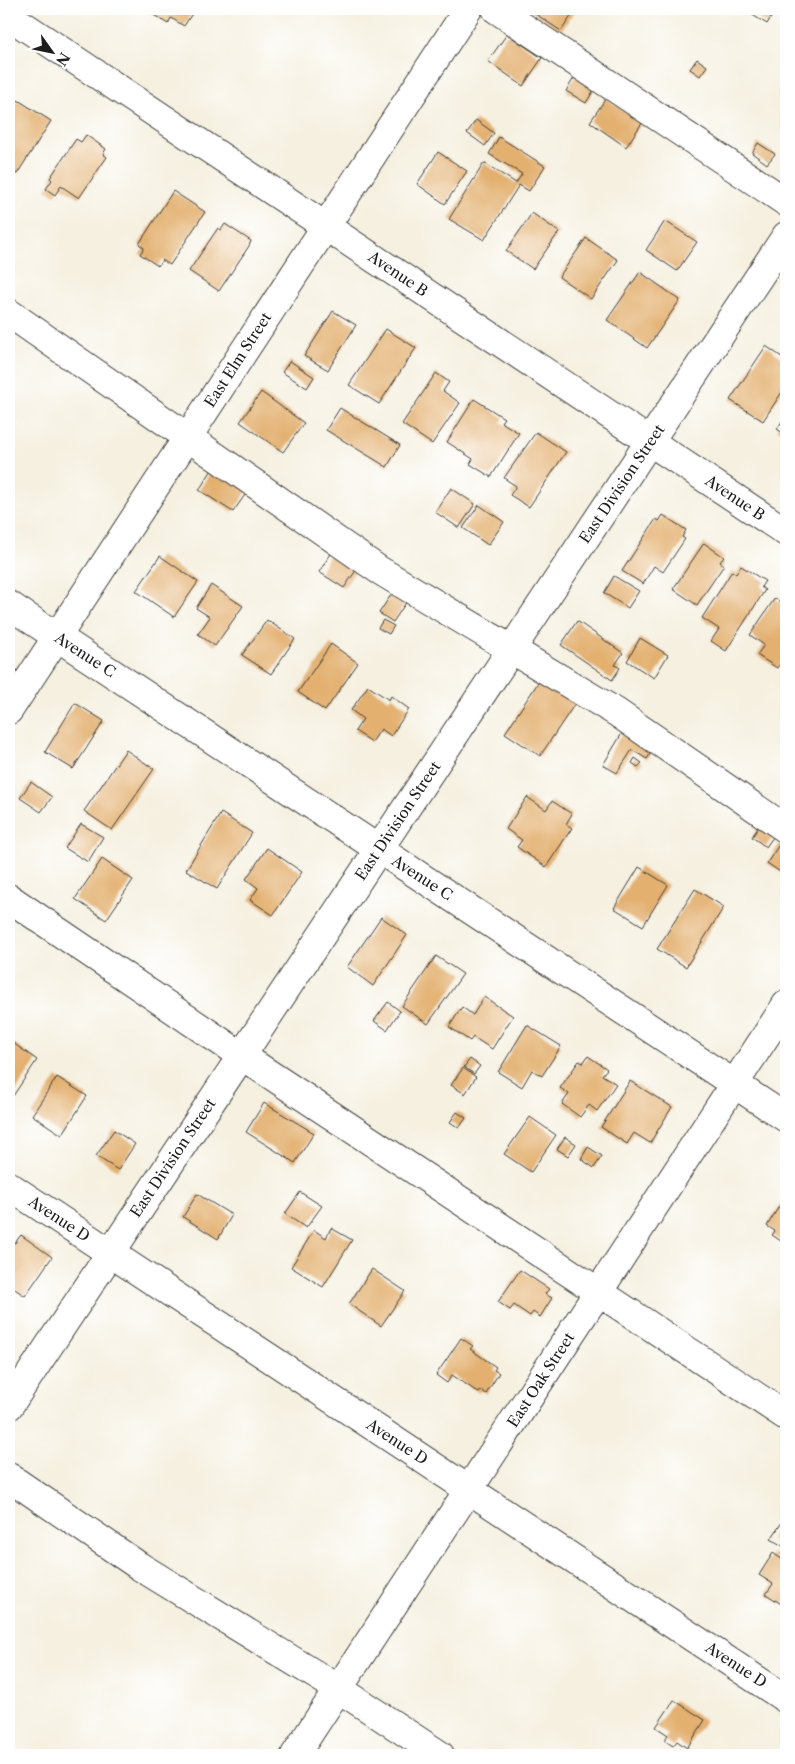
<svg xmlns="http://www.w3.org/2000/svg" width="795" height="1764" font-family="'Libre Caslon Text',serif">
  <rect width="100%" height="100%" fill="#fff"/>
  <filter id="ink" filterUnits="userSpaceOnUse"><feTurbulence type="fractalNoise" baseFrequency=".02" numOctaves="2"/><feDisplacementMap in="SourceGraphic" scale="10" xChannelSelector="R" yChannelSelector="G"/><feConvolveMatrix kernelMatrix="1 2 1 2 8 2 1 2 1" color-interpolation-filters="sRGB"/></filter>
  <filter id="wash" filterUnits="userSpaceOnUse"><feTurbulence type="fractalNoise" baseFrequency=".0096" numOctaves="4" result="noise"/><feDisplacementMap in="SourceGraphic" scale="20" xChannelSelector="R" yChannelSelector="G"/><feGaussianBlur stdDeviation="1.12" result="paint"/><feColorMatrix in="noise" values="0 0 0 0 0 0 0 0 0 0 0 0 0 0 0 0 0 1.4 0 .05"/><feComposite in="paint" operator="in"/></filter>
  <g filter="url(#wash)">
    <rect width="100%" height="100%" fill="#f5f0e0"/>
    <g id="blocks">
      <!-- building -->
      <g fill="#e3b06f">
        <polygon points="147,9 195,9 184,26 171,18 168,24 146,10"/>
        <polygon points="528,9 576,9 561,31"/>
        <polygon points="747,9 776,9 767,24 746,11"/>
        <polygon points="507,34 542,58 523,86 488,61"/>
        <polygon points="697,59 707,66 700,76 690,69"/>
        <polygon points="577,73 597,85 586,103 566,91"/>
        <polygon points="606,98 642,123 626,147 590,122"/>
        <polygon points="18,100 51,121 17,174 9,169 9,114"/>
        <polygon points="476,120 494,133 485,146 467,133"/>
        <polygon points="86,135 106,149 103,154 107,157 79,198 61,186 55,195 46,189 52,180 50,178 76,139 81,142"/>
        <polygon points="499,137 545,166 529,191 519,185 484,240 449,219 484,163 516,183 522,174 489,154"/>
        <polygon points="758,143 775,154 767,164 752,153"/>
        <polygon points="438,152 467,171 445,204 417,184"/>
        <polygon points="173,191 205,212 170,265 162,260 158,266 140,254 144,248 139,244"/>
        <polygon points="532,213 559,232 533,269 506,251"/>
        <polygon points="665,221 697,242 677,271 646,250"/>
        <polygon points="225,224 251,241 249,246 219,291 189,271 218,228 221,230"/>
        <polygon points="586,238 618,260 591,299 559,277"/>
        <polygon points="640,272 680,300 647,348 607,320"/>
        <polygon points="333,311 356,325 328,370 304,356"/>
        <polygon points="386,329 416,348 379,404 349,385"/>
        <polygon points="766,346 786,360 786,386 763,421 730,400"/>
        <polygon points="290,361 314,377 307,388 282,372"/>
        <polygon points="436,373 449,382 443,391 460,403 432,444 402,424"/>
        <polygon points="261,392 304,423 283,452 240,422"/>
        <polygon points="474,399 504,418 501,422 519,433 491,477 470,464 473,459 447,442"/>
        <polygon points="340,408 400,445 387,467 326,430"/>
        <polygon points="786,415 786,435 777,429"/>
        <polygon points="536,432 566,452 529,507 510,495 516,486 504,478"/>
        <polygon points="219,459 254,482 233,512 199,490"/>
        <polygon points="451,488 475,504 459,528 435,512"/>
        <polygon points="479,505 504,522 488,545 463,528"/>
        <polygon points="663,515 686,530 682,537 685,539 663,572 654,566 643,584 622,571 656,519 659,521"/>
        <polygon points="704,543 724,557 720,562 724,565 697,605 673,589"/>
        <polygon points="334,549 359,566 344,588 319,572"/>
        <polygon points="160,556 198,582 174,617 136,591"/>
        <polygon points="741,566 765,581 761,587 765,590 726,651 711,641 719,629 702,618 732,571 736,574"/>
        <polygon points="614,576 639,591 628,608 604,593"/>
        <polygon points="211,585 243,606 215,646 198,634 210,617 196,608"/>
        <polygon points="393,592 407,601 393,622 379,613"/>
        <polygon points="785,594 786,646 782,652 786,655 777,668 757,655 764,645 750,635 775,598 780,602"/>
        <polygon points="267,620 295,639 271,674 242,655"/>
        <polygon points="383,620 394,626 389,634 378,628"/>
        <polygon points="577,621 623,653 615,665 620,668 612,680 561,645"/>
        <polygon points="640,638 668,655 654,678 627,661"/>
        <polygon points="331,644 358,663 325,711 298,692"/>
        <polygon points="547,669 582,693 540,756 505,733"/>
        <polygon points="368,686 389,700 391,696 409,709 391,736 381,729 372,742 355,731 363,719 351,710"/>
        <polygon points="75,703 104,721 73,769 45,752"/>
        <polygon points="627,725 657,743 647,759 632,750 617,773 603,765"/>
        <polygon points="126,750 154,769 112,830 84,811"/>
        <polygon points="635,758 642,763 638,767 632,763"/>
        <polygon points="31,782 52,797 41,812 20,798"/>
        <polygon points="527,797 546,810 552,801 572,814 566,824 572,828 546,867 517,847 522,840 506,829"/>
        <polygon points="221,813 252,833 217,889 186,870"/>
        <polygon points="765,817 780,827 766,847 752,837"/>
        <polygon points="81,824 103,837 88,862 65,848"/>
        <polygon points="786,834 786,876 767,863"/>
        <polygon points="267,848 302,872 273,915 250,900 258,888 246,879"/>
        <polygon points="102,859 133,880 106,920 75,899"/>
        <polygon points="639,867 668,885 643,926 614,908"/>
        <polygon points="695,889 724,907 686,967 657,949"/>
        <polygon points="381,917 407,935 373,986 347,967"/>
        <polygon points="436,956 463,974 428,1024 402,1006"/>
        <polygon points="484,997 513,1016 492,1049 473,1037 470,1041 449,1027 462,1007 473,1015"/>
        <polygon points="388,1002 400,1011 387,1030 374,1021"/>
        <polygon points="527,1025 561,1046 542,1076 532,1070 522,1087 498,1072"/>
        <polygon points="9,1040 37,1060 13,1096 9,1093"/>
        <polygon points="588,1056 607,1069 602,1075 616,1084 597,1111 589,1105 580,1117 562,1104 569,1094 560,1088 579,1061 583,1063"/>
        <polygon points="470,1059 480,1066 474,1074 464,1067"/>
        <polygon points="463,1068 476,1077 465,1094 451,1085"/>
        <polygon points="57,1077 87,1096 62,1135 32,1115"/>
        <polygon points="630,1081 672,1107 650,1143 634,1133 627,1144 601,1127"/>
        <polygon points="264,1103 314,1133 295,1163 246,1132"/>
        <polygon points="457,1112 466,1118 459,1128 450,1122"/>
        <polygon points="530,1117 556,1135 531,1172 504,1154"/>
        <polygon points="114,1130 135,1144 118,1170 96,1156"/>
        <polygon points="565,1137 576,1144 568,1156 557,1149"/>
        <polygon points="588,1147 602,1156 594,1168 581,1159"/>
        <polygon points="300,1192 322,1206 306,1228 285,1214"/>
        <polygon points="197,1194 232,1215 218,1239 183,1217"/>
        <polygon points="786,1195 786,1240 784,1243 772,1235 775,1231 767,1226"/>
        <polygon points="331,1228 352,1240 323,1287 291,1267 314,1230 326,1238"/>
        <polygon points="21,1235 52,1257 25,1296 9,1285 9,1239 15,1243"/>
        <polygon points="372,1269 405,1291 381,1326 349,1304"/>
        <polygon points="520,1270 549,1289 545,1294 552,1298 540,1317 533,1312 530,1316 514,1305 510,1310 498,1302"/>
        <polygon points="461,1338 473,1346 470,1349 496,1367 494,1370 499,1373 486,1394 481,1390 479,1393 452,1375 447,1383 436,1375"/>
        <polygon points="786,1516 786,1548 771,1539"/>
        <polygon points="773,1553 786,1562 786,1600 783,1605 766,1594 773,1584 759,1575"/>
        <polygon points="674,1700 705,1720 687,1748 677,1741 673,1746 664,1740 668,1735 656,1727"/>
      </g>
    </g>
  </g>
  <g filter="url(#ink)">
    <use href="#blocks" fill-opacity="0" stroke="#3d3c39" stroke-width="1"/>
    <g fill="none" stroke-linecap="round" stroke-linejoin="round">
      <defs>
        <g id="minor">
          <polyline points="496,9 786,202"/>
          <polyline points="9,16 786,532"/>
          <polyline points="9,313 379,570 616,712 786,829"/>
          <polyline points="9,605 786,1118"/>
          <polyline points="9,710 468,9"/>
          <polyline points="9,898 242,1056 786,1416"/>
          <polyline points="9,1186 786,1699"/>
          <polyline points="9,1406 786,236"/>
          <polyline points="9,1477 139,1566 339,1689 440,1755"/>
          <polyline points="295,1755 786,1005"/>
        </g>
      </defs>
      <!-- minor casing -->
      <use href="#minor" stroke="#3d3c39" stroke-width="30"/>
      <!-- minor -->
      <use href="#minor" stroke="#fff" stroke-width="28"/>
    </g>
  </g>
  <g text-anchor="middle" stroke-width="5" stroke-linejoin="round" paint-order="stroke">
    <!-- street labels -->
    <g font-size="15" fill="#1c1c1c" stroke="#fff">
      <text transform="translate(398 274) rotate(34)" y="5">Avenue B</text>
      <text transform="translate(238 360) rotate(-57)" y="5">East Elm Street</text>
      <text transform="translate(622 484) rotate(-56)" y="5">East Division Street</text>
      <text transform="translate(735 498) rotate(34)" y="5">Avenue B</text>
      <text transform="translate(85 655) rotate(33)" y="5">Avenue C</text>
      <text transform="translate(398 821) rotate(-56)" y="5">East Division Street</text>
      <text transform="translate(422 878) rotate(33)" y="5">Avenue C</text>
      <text transform="translate(173 1158) rotate(-56)" y="5">East Division Street</text>
      <text transform="translate(59 1219) rotate(33)" y="5">Avenue D</text>
      <text transform="translate(541 1380) rotate(-57)" y="5">East Oak Street</text>
      <text transform="translate(397 1442) rotate(33)" y="5">Avenue D</text>
      <text transform="translate(736 1665) rotate(33)" y="5">Avenue D</text>
    </g>
  </g>
  <!-- margin -->
  <rect width="795" height="1764" fill="none" stroke="#fff" stroke-width="30"/>
  <!-- north arrow -->
  <g transform="translate(52 52) rotate(123)" stroke="#ffffff" stroke-width="4" paint-order="stroke">
  <path d="M0-4L9 19L0 12L-9 19Z" fill="#1c1c1c"/>
  <text y="-8" font-size="14" font-weight="bold" text-anchor="middle" fill="#1c1c1c">N</text>
  </g>
</svg>
